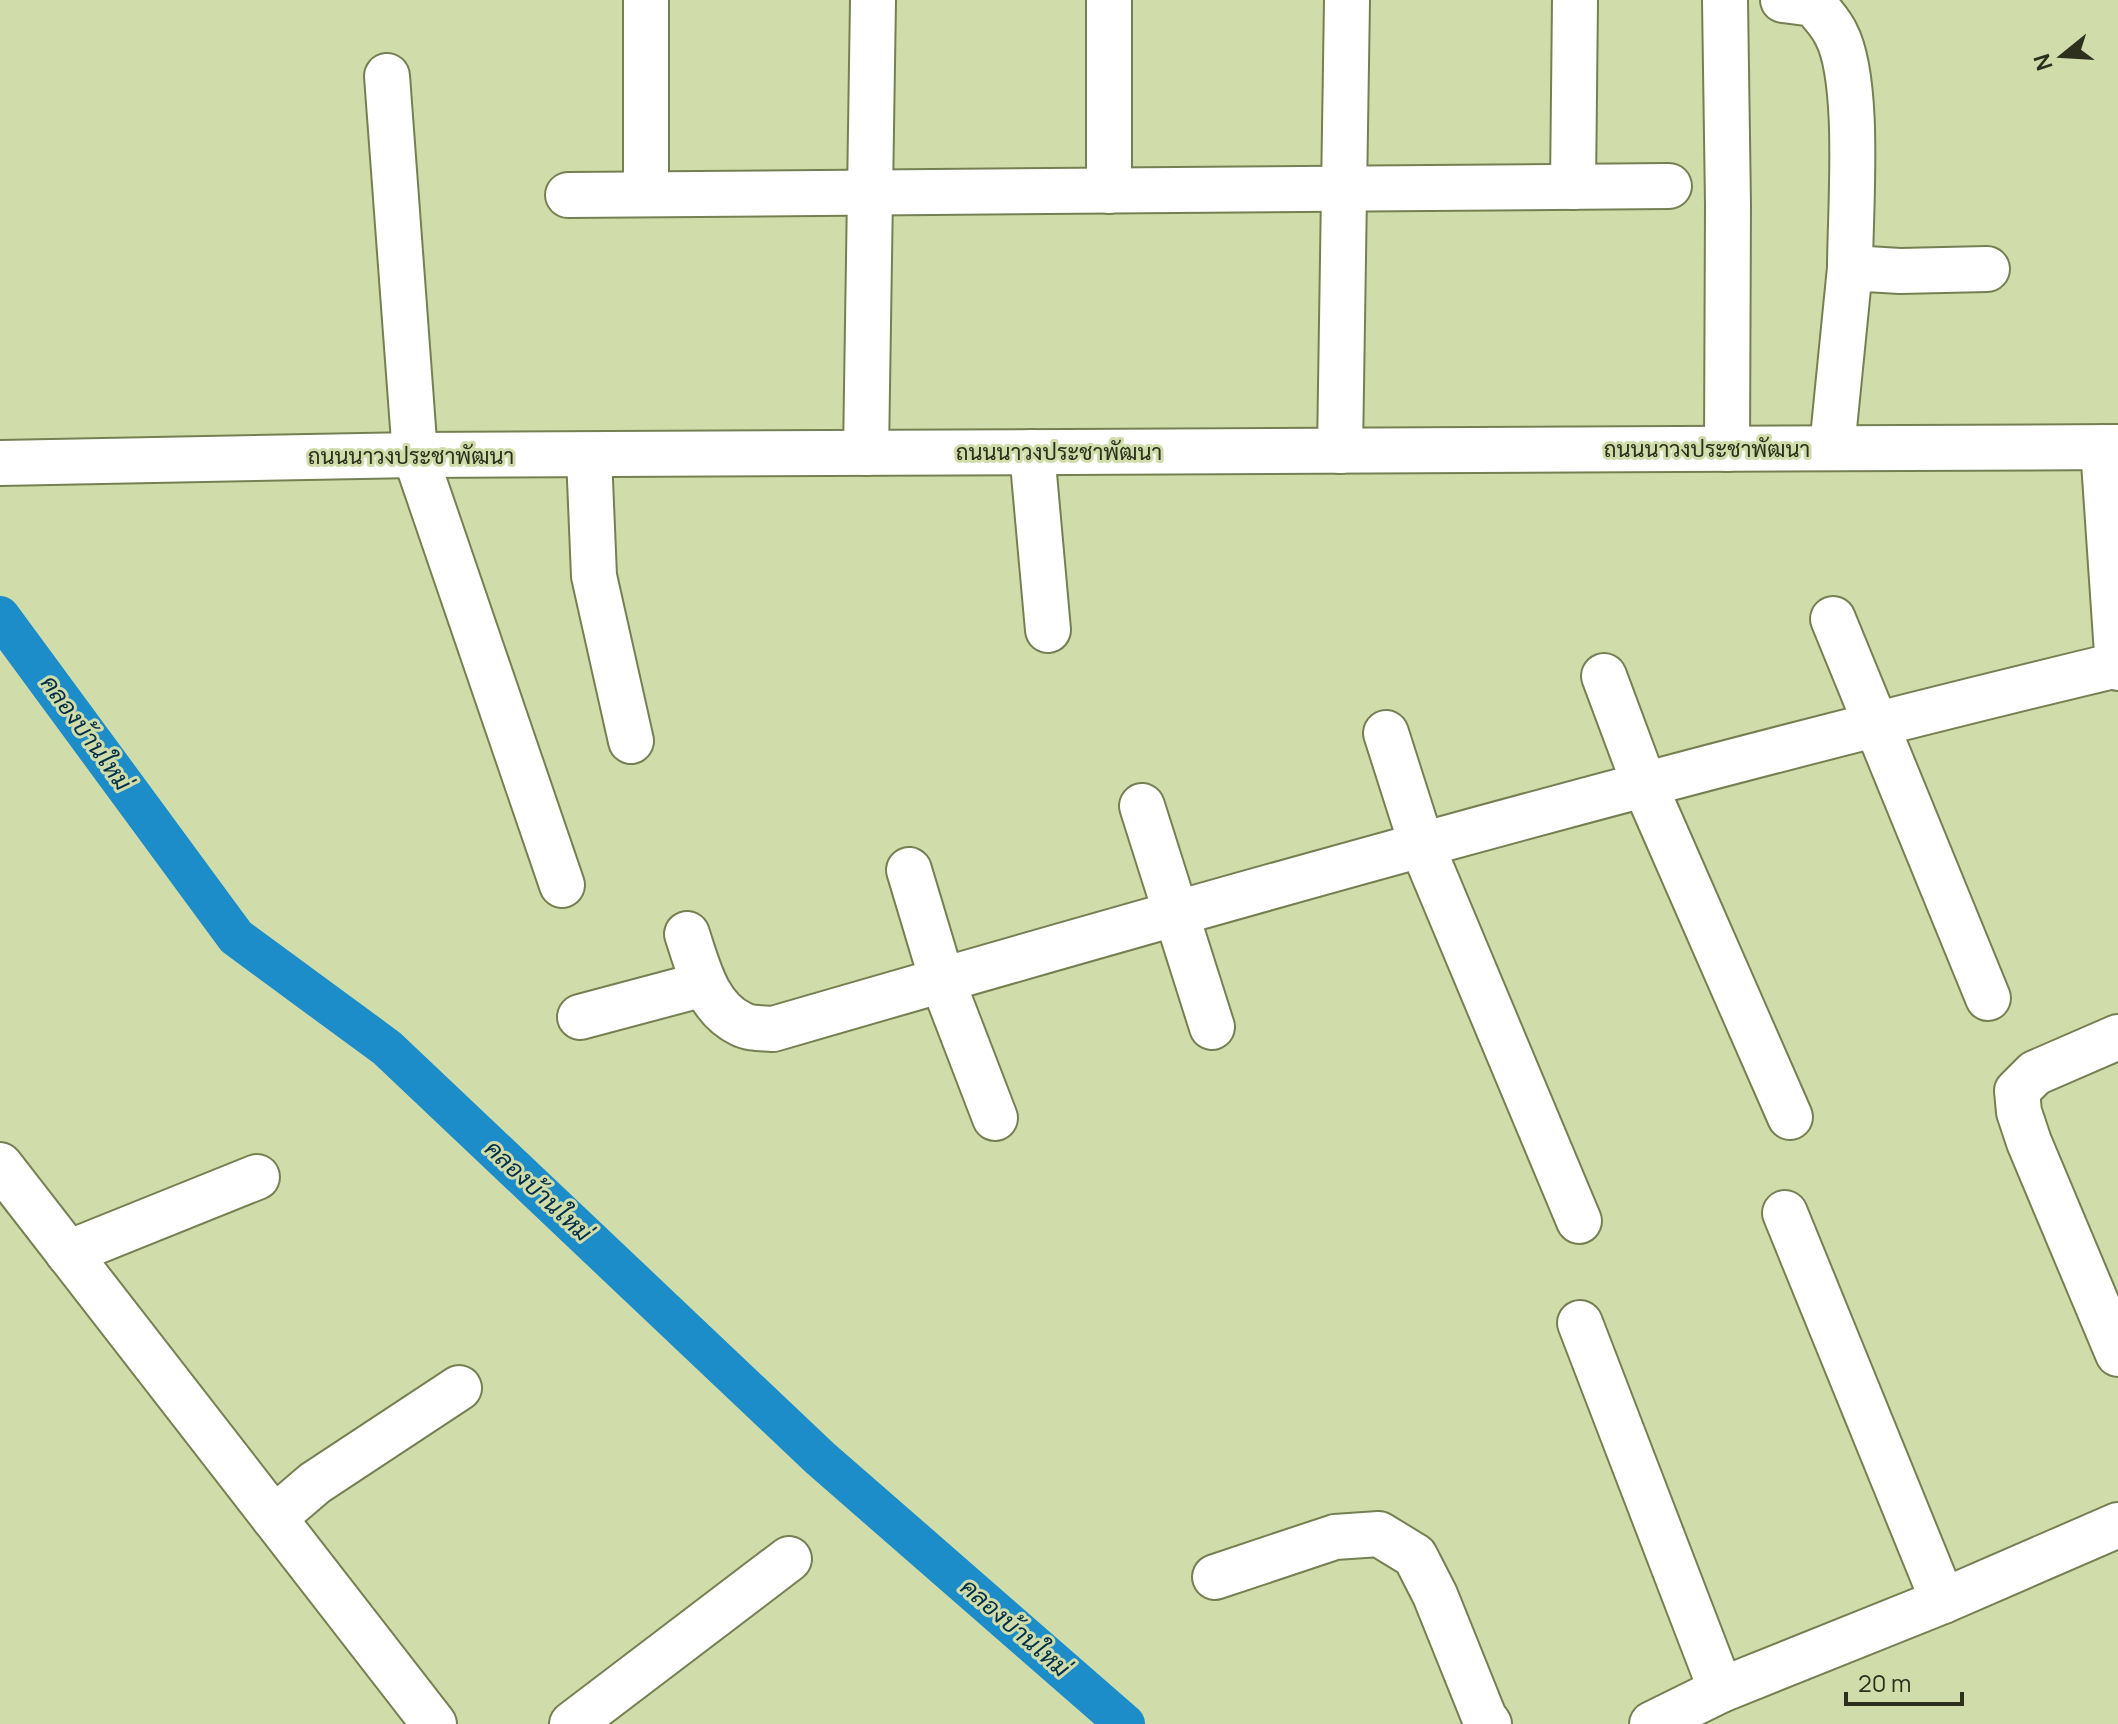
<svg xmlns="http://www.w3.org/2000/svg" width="2118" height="1724" font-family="Manrope,Sarabun,sans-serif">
  <rect width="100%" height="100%" fill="#d0ddab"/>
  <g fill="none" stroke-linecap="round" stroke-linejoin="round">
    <!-- canal -->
    <polyline stroke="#1c8dc9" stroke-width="40" points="0,616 236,937 387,1048 820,1458 1125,1724"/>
    <defs>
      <g id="minor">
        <polyline points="646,0 646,194"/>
        <polyline points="1725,0 1728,205 1727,449"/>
        <path d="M 1783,0 L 1814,4 C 1821,13 1831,23 1836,34 C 1861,81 1850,212 1850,268"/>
        <polyline points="387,76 415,455 562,885"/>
        <polyline points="1573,187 1575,0"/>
        <polyline points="1109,191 1109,0"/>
        <polyline points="568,195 1669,186"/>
        <polyline points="2103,447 2118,668"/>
        <polyline points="1832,448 1850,268 1900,271 1987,269"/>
        <polyline points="1340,451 1347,0"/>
        <polyline points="1032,452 1048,630"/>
        <polyline points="866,453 873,0"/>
        <polyline points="589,456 594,576 631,741"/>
        <polyline points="0,463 415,455 2118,447"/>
        <polyline points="1833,619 1988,998"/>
        <polyline points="1604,676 1645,786 1790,1117"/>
        <polyline points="1386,733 1422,846 1579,1221"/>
        <polyline points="1142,806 1212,1027"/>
        <polyline points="909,870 942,980 995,1118"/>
        <path d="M 687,934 C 698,967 707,1008 741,1024 C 750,1029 763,1028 773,1029 C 1218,900 1666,773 2117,665"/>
        <polyline points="580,1017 704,984"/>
        <polyline points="2118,1037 2035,1073 2017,1091 2019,1112 2029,1142 2118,1354"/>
        <polyline points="0,1165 434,1724"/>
        <polyline points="1785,1213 1943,1601"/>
        <polyline points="68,1253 257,1177"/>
        <polyline points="1580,1323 1721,1690"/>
        <polyline points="274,1518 315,1483 459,1388"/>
        <polyline points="1215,1577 1335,1537 1379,1534 1415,1556 1435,1595 1484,1717 1489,1724"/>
        <polyline points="572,1724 789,1559"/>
        <polyline points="1652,1724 1721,1690 1943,1601 2118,1525"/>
      </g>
    </defs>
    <!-- minor casing -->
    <use href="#minor" stroke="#758052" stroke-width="48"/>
    <!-- minor -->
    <use href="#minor" stroke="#fff" stroke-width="44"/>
  </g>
  <g text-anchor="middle" stroke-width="6" stroke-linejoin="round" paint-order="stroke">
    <!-- street labels -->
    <g font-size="22" fill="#2c301d" stroke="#d0ddab">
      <text x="1707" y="457">ถนนนาวงประชาพัฒนา</text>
      <text x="1059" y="460">ถนนนาวงประชาพัฒนา</text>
      <text x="411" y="464">ถนนนาวงประชาพัฒนา</text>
    </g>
    <!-- water labels -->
    <g font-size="24" font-style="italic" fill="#022f48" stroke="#d0ddab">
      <text transform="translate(86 733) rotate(54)" y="8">คลองบ้านใหม่</text>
      <text transform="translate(538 1191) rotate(43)" y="8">คลองบ้านใหม่</text>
      <text transform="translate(1015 1628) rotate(41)" y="8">คลองบ้านใหม่</text>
    </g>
  </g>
  <!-- north arrow -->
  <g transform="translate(2062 56) rotate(252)" stroke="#d0ddab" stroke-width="6" paint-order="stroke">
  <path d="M0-6L14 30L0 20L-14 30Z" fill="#2c301d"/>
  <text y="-12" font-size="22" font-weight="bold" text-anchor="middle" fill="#2c301d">N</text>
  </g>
  <!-- scale -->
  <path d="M1846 1692v12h116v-12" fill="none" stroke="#2c301d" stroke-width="4"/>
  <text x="1858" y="1692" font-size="24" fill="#2c301d" stroke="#d0ddab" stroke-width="6" paint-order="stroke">20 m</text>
</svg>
